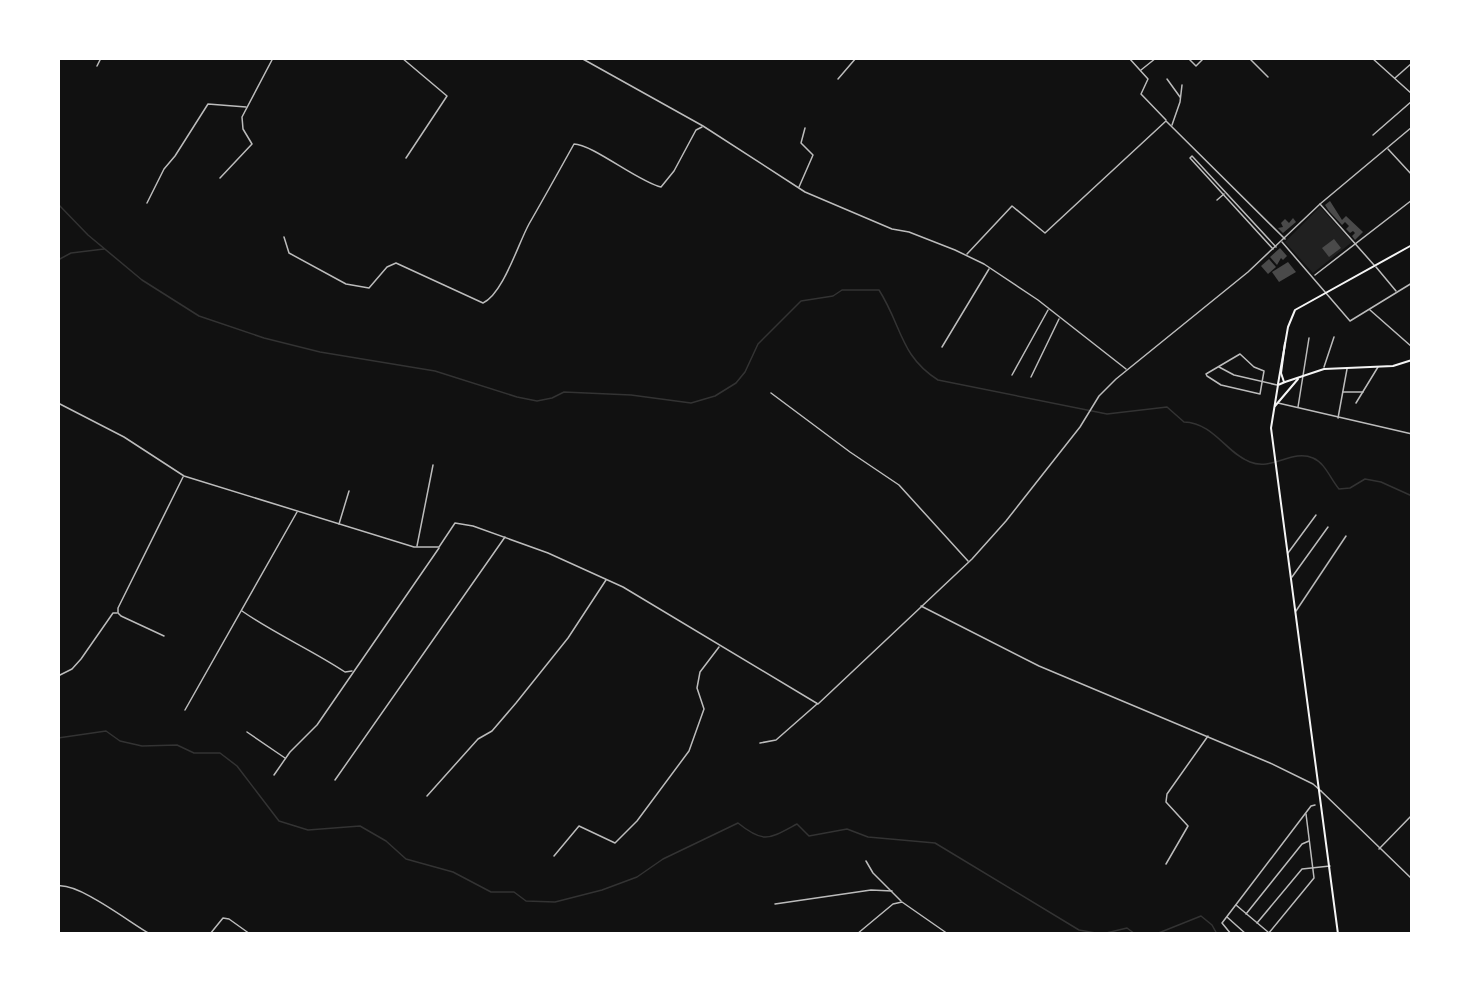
<svg xmlns="http://www.w3.org/2000/svg" width="1470" height="992" font-family="'Source Sans 3',sans-serif">
  <rect width="100%" height="100%" fill="#111"/>
  <!-- green -->
  <polygon fill="#202020" points="1320,207 1352,242 1313,273 1285,242"/>
  <g fill="none" stroke-linecap="round" stroke-linejoin="round">
    <!-- stream -->
    <g stroke="#333" stroke-width="1.5">
      <path d="M 58,204 L 88,235 L 142,280 L 199,316 L 264,338 L 320,352 L 435,371 L 517,397 L 537,401 L 552,398 L 564,392 L 631,395 L 691,403 L 715,396 L 736,383 L 745,372 L 758,344 L 801,301 L 833,296 L 842,290 L 879,290 C 902,326 900,356 938,380 L 1107,414 L 1167,407 L 1184,422 C 1214,423 1226,453 1250,462 C 1272,471 1292,449 1313,458 C 1325,463 1330,478 1339,489 L 1350,488 L 1365,479 L 1381,482 L 1412,496"/>
      <polyline points="58,260 71,253 104,249"/>
      <path d="M 58,738 L 106,731 L 120,741 L 142,746 L 177,745 L 194,753 L 220,753 L 237,766 L 279,821 L 308,830 L 360,826 L 386,841 L 406,859 L 453,872 L 491,892 L 514,892 L 526,901 L 555,902 L 602,890 L 637,877 L 663,859 L 738,823 C 764,844 769,839 797,824 L 809,836 L 847,829 L 868,837 L 935,843 L 1079,930 L 1101,934"/>
      <polyline points="1102,934 1127,928 1135,934"/>
      <polyline points="1156,934 1201,916 1212,925 1217,934"/>
    </g>
  </g>
  <!-- building -->
  <g fill="#4a4a4a">
    <polygon points="1330,201 1342,220 1346,216 1363,232 1355,240 1352,236 1355,233 1353,231 1350,233 1346,229 1349,226 1345,222 1342,225 1329,211 1325,205"/>
    <polygon points="1293,218 1296,222 1283,233 1278,228 1283,227 1281,223 1285,219 1289,223"/>
    <polygon points="1334,239 1341,248 1329,257 1322,248"/>
    <polygon points="1280,248 1287,256 1283,260 1281,258 1277,265 1270,257"/>
    <polygon points="1269,259 1276,267 1268,274 1261,266"/>
    <polygon points="1288,262 1296,272 1279,282 1272,272"/>
  </g>
  <g fill="none" stroke-linecap="round" stroke-linejoin="round">
    <!-- minor -->
    <g stroke="#bcbcbc" stroke-width="1.5">
      <polyline points="402,58 447,96 406,158"/>
      <polyline points="581,58 703,126 805,192 892,229 909,232 955,250 984,264 1038,300 1126,369"/>
      <polyline points="1129,58 1148,79 1141,94 1166,120"/>
      <polyline points="1188,58 1196,66 1204,58"/>
      <polyline points="1249,58 1268,77"/>
      <polyline points="1281,58 1283,58"/>
      <polyline points="1372,58 1412,94"/>
      <polyline points="97,66 101,58"/>
      <polyline points="1141,70 1156,58"/>
      <polyline points="1395,78 1412,63"/>
      <polyline points="838,79 856,58"/>
      <polyline points="1167,79 1180,97"/>
      <polyline points="1172,125 1180,102 1182,85"/>
      <polyline points="1373,135 1412,101"/>
      <polyline points="1388,149 1412,175"/>
      <polyline points="220,178 252,144 243,129 242,117 273,58"/>
      <polyline points="799,187 813,155 801,143 805,128"/>
      <polyline points="1217,200 1224,194"/>
      <polyline points="147,203 164,169 175,156 208,104 246,107"/>
      <path d="M 284,237 L 289,253 L 346,284 L 369,288 L 387,267 L 396,263 L 483,303 C 503,294 518,244 529,224 C 544,198 559,171 574,144 C 592,144 640,183 661,187 L 674,171 L 696,130 L 702,127"/>
      <polyline points="1282,242 1350,321 1412,283"/>
      <polyline points="1273,249 1190,158 1192,156 1276,247"/>
      <polyline points="967,254 1012,206 1045,233 1166,121 1285,239"/>
      <polyline points="1376,267 1396,291"/>
      <polyline points="1315,275 1412,200"/>
      <polyline points="1370,310 1412,347"/>
      <polyline points="942,347 989,269"/>
      <polygon points="1240,354 1254,367 1264,371 1260,394 1221,385 1207,376 1206,374"/>
      <polyline points="1219,367 1234,375 1277,385"/>
      <polyline points="1324,367 1334,337"/>
      <polyline points="1012,375 1048,310"/>
      <polyline points="1031,377 1059,319"/>
      <polyline points="1343,392 1363,392"/>
      <polyline points="771,393 850,452 899,485 968,561"/>
      <polyline points="1278,403 1412,434"/>
      <polyline points="1356,403 1378,367"/>
      <polyline points="1298,407 1309,338"/>
      <polyline points="1338,418 1347,369"/>
      <polyline points="339,524 349,491"/>
      <polyline points="417,546 433,465"/>
      <polyline points="1288,553 1316,515"/>
      <polyline points="1292,577 1328,527"/>
      <polyline points="921,606 1039,666 1270,763 1313,784 1321,791"/>
      <path d="M 242,611 C 275,634 312,650 345,672 L 352,671"/>
      <polyline points="1296,611 1346,536"/>
      <polyline points="164,636 121,616 118,613 118,608 183,477"/>
      <polyline points="58,676 72,669 81,659 113,613 117,613"/>
      <polyline points="185,710 297,512"/>
      <polyline points="247,732 285,758"/>
      <polyline points="760,743 776,740 817,704"/>
      <polyline points="274,775 290,752 317,725 439,548"/>
      <polyline points="335,780 505,537"/>
      <polyline points="427,796 478,739 492,731 516,703 568,638 606,580"/>
      <polyline points="1379,849 1412,815"/>
      <polyline points="554,856 579,826 615,843 637,821 689,751 704,709 697,688 700,672 719,647"/>
      <polyline points="866,861 873,873 901,901"/>
      <polyline points="1166,864 1188,826 1166,802 1167,794 1208,736"/>
      <path d="M 58,886 C 79,883 129,922 150,934"/>
      <polyline points="775,904 871,890 892,891"/>
      <polyline points="1236,905 1268,932"/>
      <polyline points="1246,914 1302,844 1309,841"/>
      <polyline points="1227,917 1246,934"/>
      <polyline points="1257,923 1302,869 1330,866"/>
      <polyline points="210,934 223,918 229,919 250,934"/>
      <polyline points="1231,934 1222,923 1311,806 1315,805"/>
      <polyline points="1268,934 1314,878 1306,814"/>
    </g>
    <!-- tertiary -->
    <g stroke="#bcbcbc" stroke-width="1.5">
      <polyline points="1320,204 1374,265"/>
      <polyline points="58,403 124,437 184,476 414,547 439,547 455,523 473,526 548,553 623,587 818,704 972,559 1006,521 1080,427 1099,396 1116,379 1248,272 1320,204 1412,127"/>
      <polyline points="1321,791 1412,879"/>
      <polyline points="857,934 893,904 902,902 948,934"/>
    </g>
    <!-- secondary -->
    <g stroke="#f5f5f5" stroke-width="2">
      <polyline points="1284,382 1281,373 1285,343"/>
      <polyline points="1278,384 1288,327 1295,310 1412,245"/>
    </g>
    <!-- primary -->
    <g stroke="#f5f5f5" stroke-width="2">
      <polyline points="1285,382 1278,385 1271,428 1338,934"/>
      <polyline points="1285,382 1324,369 1393,366 1412,360"/>
      <polyline points="1275,406 1298,379"/>
    </g>
  </g>
  <!-- border -->
  <rect width="1470" height="992" fill="none" stroke="#ffffff" stroke-width="120"/>
</svg>
